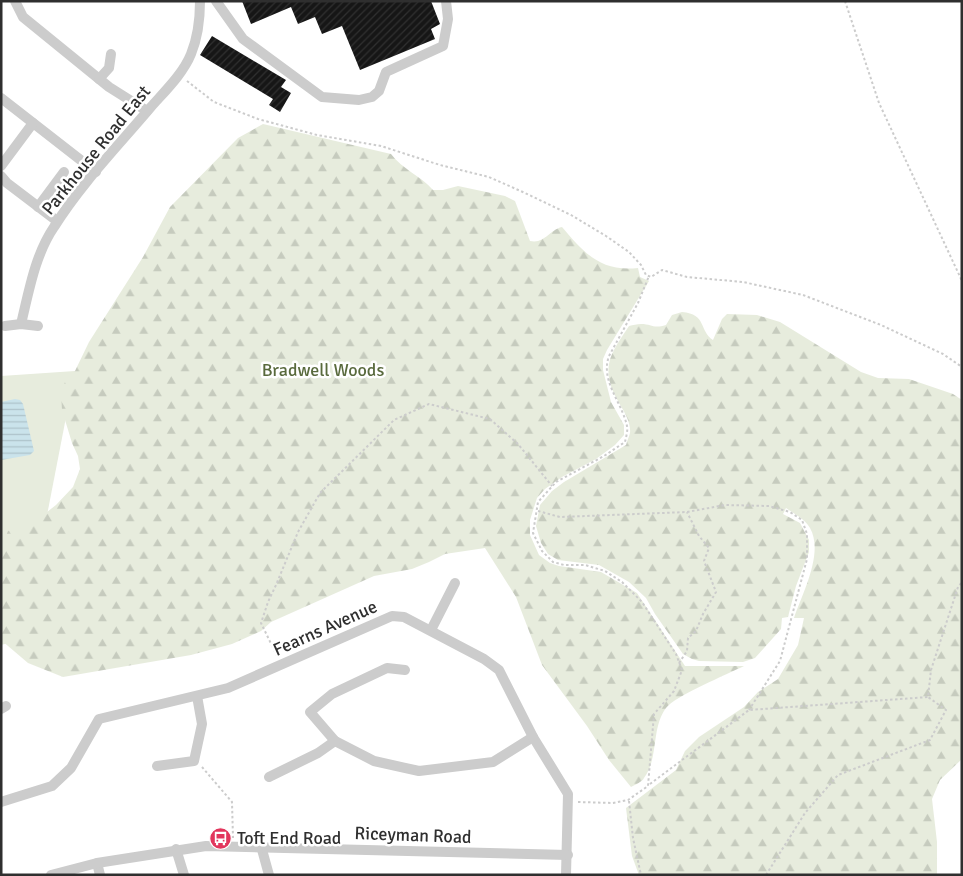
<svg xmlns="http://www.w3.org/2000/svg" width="963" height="876" font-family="Signika,sans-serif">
  <defs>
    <pattern id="forest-firs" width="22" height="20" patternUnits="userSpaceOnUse" patternTransform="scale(1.25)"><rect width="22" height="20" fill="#e7ecdd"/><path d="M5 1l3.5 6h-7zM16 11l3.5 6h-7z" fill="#c6cbbe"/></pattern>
    <pattern id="water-rules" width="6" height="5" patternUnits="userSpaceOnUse" patternTransform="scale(1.25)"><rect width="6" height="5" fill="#cae3eb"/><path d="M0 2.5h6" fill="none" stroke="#aec3ca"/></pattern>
    <pattern id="building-hatch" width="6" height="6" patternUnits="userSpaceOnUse" patternTransform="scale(1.25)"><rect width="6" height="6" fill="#161616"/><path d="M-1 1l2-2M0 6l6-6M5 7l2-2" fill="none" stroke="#303030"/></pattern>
  </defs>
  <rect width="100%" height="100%" fill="#fff"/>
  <!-- green -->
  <polygon fill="#e7ecdd" points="75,371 23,639 1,645 1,376"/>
  <!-- forest -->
  <g fill="url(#forest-firs)">
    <path d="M 263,124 L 391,154 C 402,169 421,176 433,190 L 443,190 L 458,186 L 505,196 L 515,201 L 530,241 C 545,244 549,230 562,227 C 585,254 601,272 638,268 L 640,277 L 649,281 L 607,350 L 603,359 L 603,370 L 611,402 L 624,425 L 624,435 L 615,445 L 596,459 L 562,477 L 545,489 L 537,498 L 530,520 L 530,535 L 539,555 L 550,563 L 559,566 L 601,572 L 637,593 L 685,666 L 744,666 C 728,674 675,696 666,708 C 651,728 659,758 644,778 C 642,782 636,784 631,787 L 609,760 L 587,726 L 542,665 L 516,597 L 485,548 L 445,554 L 429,562 L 412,569 L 374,576 L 271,622 L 261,631 L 232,644 L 191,655 L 63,677 L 28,663 L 1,640 L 1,549 L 8,531 L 38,519 L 56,505 L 73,487 L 80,469 L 78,456 L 72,443 L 62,410 L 61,392 L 65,382 L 75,371 L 89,342 L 143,257 L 170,207 L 238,138 Z"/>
    <path d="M 682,312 C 707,314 699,331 713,340 L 722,319 L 727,314 L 757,315 L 780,322 L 861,372 L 878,378 L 909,379 L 953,394 L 962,400 L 962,759 L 940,780 L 932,799 L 937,842 L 937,875 L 639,875 L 632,856 L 626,808 L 676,770 L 685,751 L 699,737 L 744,707 L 758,692 L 778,679 L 798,645 L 804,618 L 794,618 C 803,592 824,553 810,528 C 805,519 793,513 786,508 L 783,514 L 800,523 L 809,540 L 809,552 L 796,586 L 788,617 L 782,618 L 781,629 L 755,658 L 743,662 L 699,661 L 692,659 L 683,654 L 655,614 L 646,598 L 629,582 L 599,565 L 558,560 L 548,554 L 541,543 L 536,526 L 540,505 L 552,491 L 564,482 L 626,445 C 627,441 629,437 630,433 C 632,411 604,394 609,364 C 611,351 622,337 629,326 C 633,325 637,324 641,324 C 652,324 653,329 666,325 L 672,315 Z"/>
  </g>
  <!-- water -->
  <polygon fill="url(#water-rules)" points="15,399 20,400 23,404 34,451 30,455 1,460 1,402"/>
  <!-- building -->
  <g fill="url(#building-hatch)">
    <polygon points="242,1 431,1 440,24 431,29 435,39 360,70 342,26 322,34 315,17 298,24 291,7 251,24"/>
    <polygon points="212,36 286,80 281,87 291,93 280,112 269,105 273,99 200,55"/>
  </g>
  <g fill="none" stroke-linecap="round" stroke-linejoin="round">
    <!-- path -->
    <g stroke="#ccc" stroke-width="2" stroke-dasharray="2.5 2.5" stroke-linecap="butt">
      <polyline points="845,1 879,103 962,281"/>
      <polyline points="187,81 214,102 258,119 317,135 381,146 440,165 489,177 525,193 571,215 606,236 629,252 641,265 646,275 651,277 662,270 687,277 743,282 803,295 881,325 943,354 962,367"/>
      <polyline points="538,511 560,517 687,512 725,505 769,506 790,512 802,520 807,534 807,559 780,661 749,710"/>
      <polyline points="277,656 261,623 268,602 276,585 298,532 320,493 394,420 429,404 490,419 518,444 552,486"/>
      <polyline points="679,663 687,651 688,638 696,631 703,614 716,592 704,561 709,548 699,536 687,512"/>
      <polyline points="202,767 232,802 233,838"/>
      <polyline points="650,784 749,710 928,697 931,670 958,587 962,582"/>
      <polyline points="629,801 633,838 641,875"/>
      <path d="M 578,802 L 613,803 L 628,800 L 648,786 L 654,714 L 674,691 L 682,670 L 676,654 L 642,602 L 622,582 L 605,571 L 585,565 L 564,565 L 553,562 L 542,551 L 533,533 L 538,502 L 556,482 L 604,456 L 625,442 C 626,437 628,431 627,426 C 622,402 600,381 609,356 L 638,303 L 649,276"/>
      <polyline points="766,875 805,813 838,775 930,740 946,710 928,697"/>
    </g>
    <!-- minor -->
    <g stroke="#ccc" stroke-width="10">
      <polyline points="15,1 23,17 109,87 147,111"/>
      <polyline points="216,1 243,39 322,97 359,100 372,97 379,91 386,72 443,46 448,19 446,1"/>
      <polyline points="99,79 109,68 111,54"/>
      <polyline points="1,98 96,172"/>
      <polyline points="1,166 33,123"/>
      <polyline points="1,176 7,183 57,221"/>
      <polyline points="38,207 64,172"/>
      <path d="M 21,324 C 29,291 35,255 54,227 C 81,184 117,147 150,108 C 164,92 183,74 191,54 C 198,37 200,19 200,1"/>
      <polyline points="5,326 21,324 38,326"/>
      <polyline points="431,630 455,583"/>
      <polyline points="405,670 387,668 332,694 310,712 335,741 374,761 419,771 493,762 533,737"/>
      <polyline points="1,709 6,706"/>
      <polyline points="157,766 194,761 202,724 197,696"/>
      <polyline points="269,777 318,753 335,741"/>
      <polyline points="1,802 52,786 71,768 99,719 228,688 392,616 404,617 484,659 499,670 533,737 568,794 566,875"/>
      <polyline points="261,846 269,875"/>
      <polyline points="176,849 184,875"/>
      <polyline points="97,863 100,875"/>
      <polyline points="51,875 97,863 206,846 568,855"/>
    </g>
  </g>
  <!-- icons -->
  <defs>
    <symbol id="bus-disc" viewBox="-11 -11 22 22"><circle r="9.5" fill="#e2355c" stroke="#fff"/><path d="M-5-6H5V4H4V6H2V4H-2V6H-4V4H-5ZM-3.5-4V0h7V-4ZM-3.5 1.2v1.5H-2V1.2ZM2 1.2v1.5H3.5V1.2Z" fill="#fff"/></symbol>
  </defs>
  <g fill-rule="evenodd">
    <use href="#bus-disc" x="208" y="826" width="25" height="25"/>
  </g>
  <g text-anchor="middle" stroke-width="5" stroke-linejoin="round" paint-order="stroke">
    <!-- street labels -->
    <g font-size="18" fill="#2f2f2f" stroke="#fff">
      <text transform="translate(96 150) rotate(-51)" y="6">Parkhouse Road East</text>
      <text transform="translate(325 628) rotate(-24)" y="6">Fearns Avenue</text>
      <text transform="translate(413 835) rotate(2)" y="6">Riceyman Road</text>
    </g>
    <!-- park labels -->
    <g font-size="18" fill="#596a3d" stroke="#fff">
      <text x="323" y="376">Bradwell Woods</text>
    </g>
    <!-- poi labels -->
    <g font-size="18" fill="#2f2f2f" stroke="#fff" text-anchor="start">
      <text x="237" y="844">Toft End Road</text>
    </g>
  </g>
  <!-- border -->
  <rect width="963" height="876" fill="none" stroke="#2f2f2f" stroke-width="5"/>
</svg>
